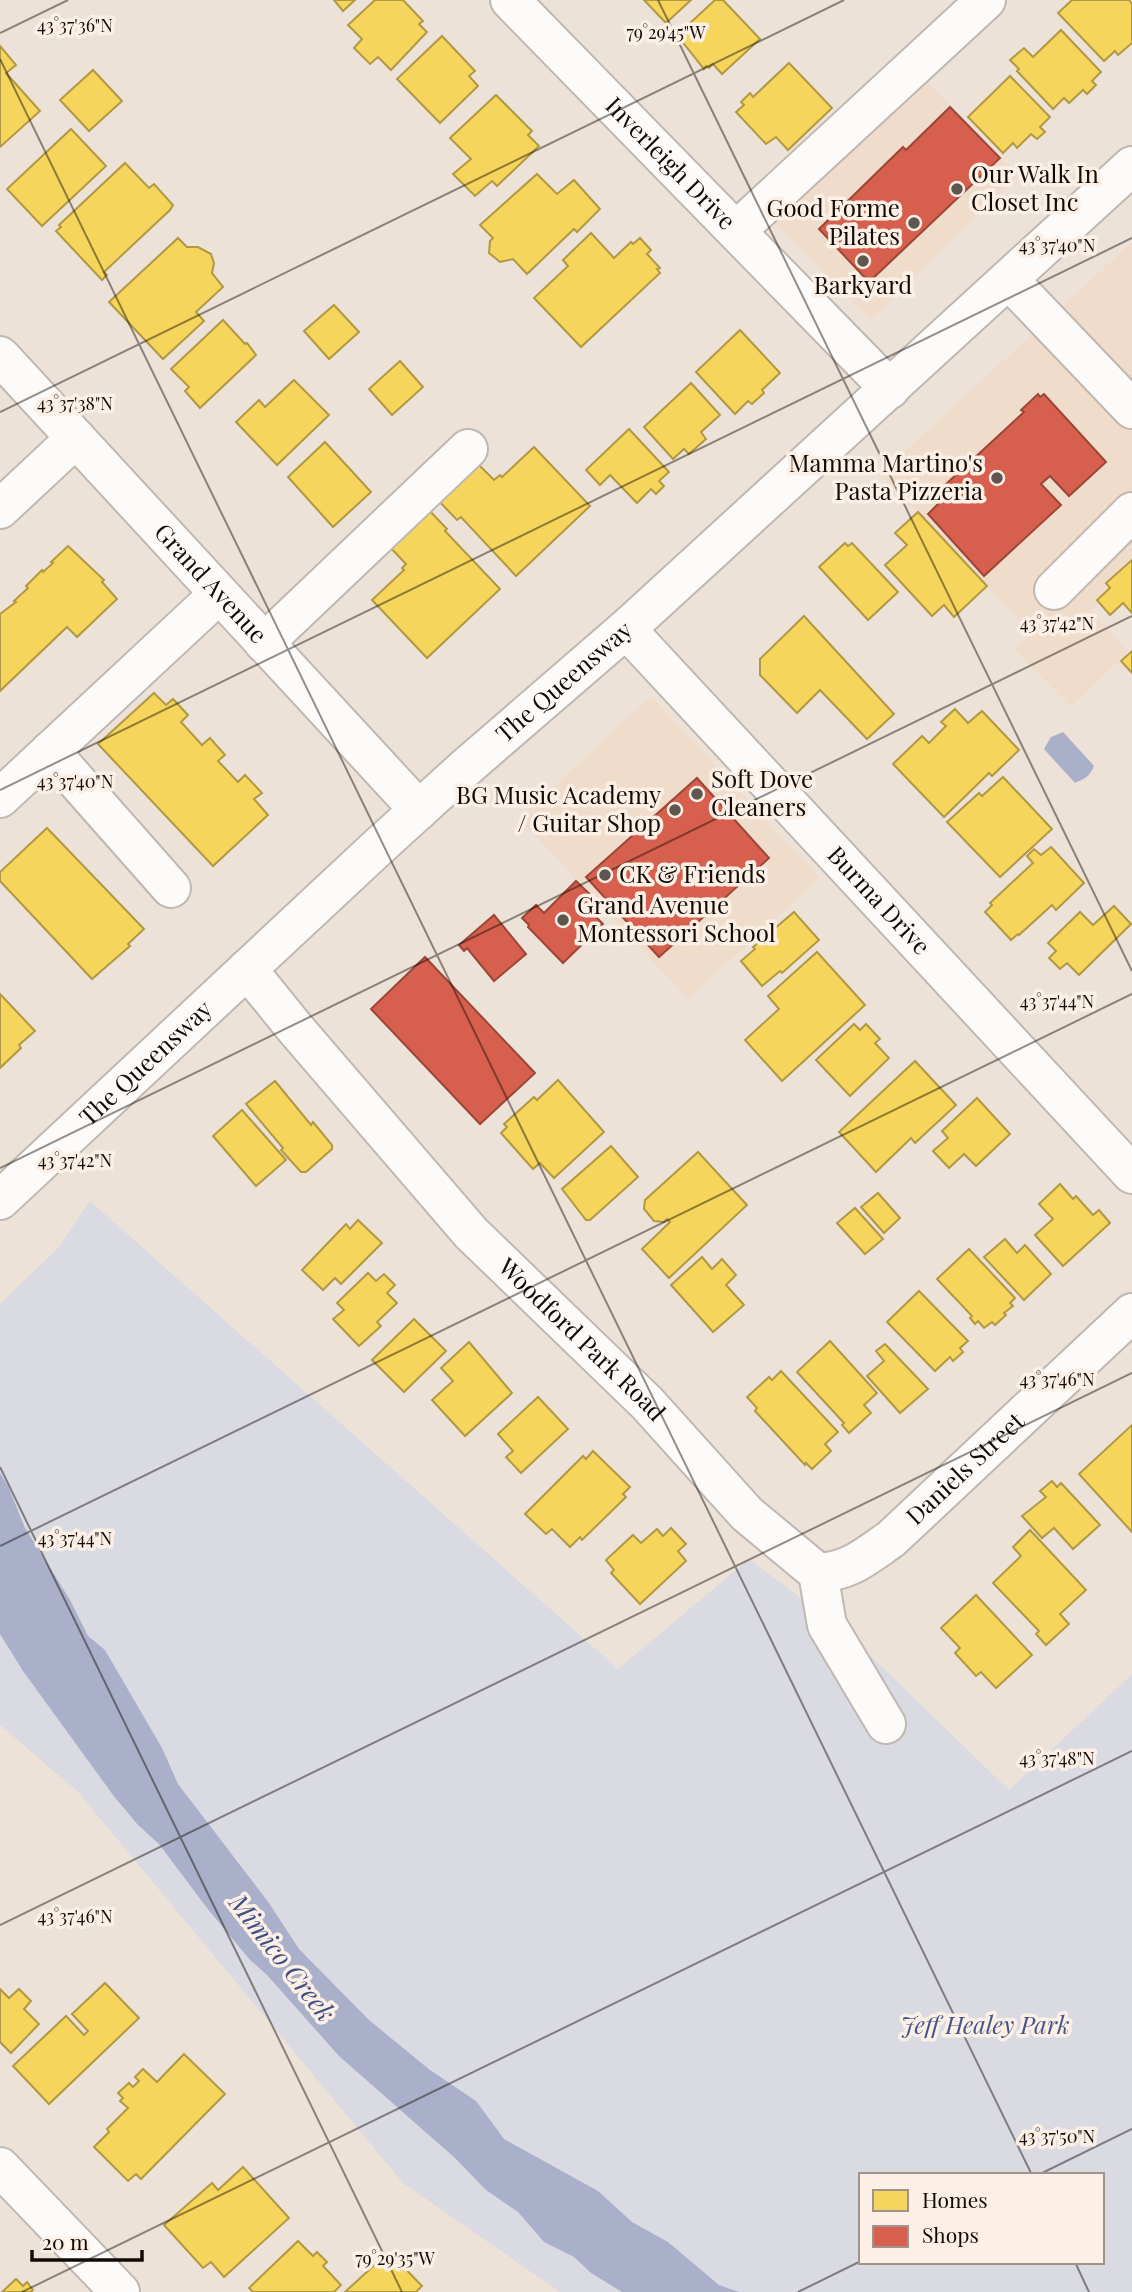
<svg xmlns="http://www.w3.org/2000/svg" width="1132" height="2292" font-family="'Playfair Display',serif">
  <rect width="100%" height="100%" fill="#ede2d8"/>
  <!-- built -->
  <g fill="#f0dccb">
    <polygon points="902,55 1018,176 870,320 754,201"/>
    <polygon points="1132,242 1132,576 1091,610 1128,652 1071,707 1015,650 1031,632 880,474"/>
    <polygon points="651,696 820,878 688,999 519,818"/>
  </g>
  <!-- green -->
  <path fill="#dadae3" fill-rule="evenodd" d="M 90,1201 L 618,1669 L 749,1559 L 847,1633 L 1009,1790 L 1132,1674 L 1132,2292 L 560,2292 L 403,2183 L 78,1792 L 0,1725 L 0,1304 L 59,1247 ZM 861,2175 L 1102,2175 L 1102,2262 L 861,2262 Z"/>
  <!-- water -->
  <g fill="#aab0c9">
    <path d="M 1063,732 L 1094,766 C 1089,777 1086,778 1075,783 L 1044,749 L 1051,737 Z"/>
    <polygon points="0,1473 8,1486 25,1528 70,1600 88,1636 105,1650 162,1748 178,1784 269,1903 299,1949 369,2020 430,2070 476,2101 504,2139 598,2191 632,2222 668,2242 719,2285 739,2292 622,2292 591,2273 574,2257 544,2242 518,2212 486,2190 455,2158 339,2056 267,1975 250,1960 207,1908 159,1844 138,1825 113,1795 23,1671 0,1634"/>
  </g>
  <!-- homes -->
  <g fill="#f6d55c" stroke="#b19842" stroke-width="2">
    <polygon points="334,0 355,0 343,11"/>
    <polygon points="375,0 403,0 423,21 419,24 427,32 391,70 378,57 370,64 354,48 362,39 348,25"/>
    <polygon points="644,0 691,0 666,23"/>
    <polygon points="715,0 723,0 760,39 722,74 713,64 709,68 706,66 704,69 677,35"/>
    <polygon points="1072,0 1129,0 1132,4 1132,43 1118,55 1115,51 1104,61 1058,13"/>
    <polygon points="1061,30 1101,72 1092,81 1096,85 1087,94 1083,90 1069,103 1064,98 1053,109 1017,71 1019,69 1010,60 1024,48 1033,57"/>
    <polygon points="442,36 475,71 469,76 478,86 440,123 397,79"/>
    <polygon points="0,46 16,65 6,73 40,111 0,147"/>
    <polygon points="789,63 832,108 788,150 776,137 766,144 736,112 744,105 741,102 750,93 753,97"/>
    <polygon points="93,70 122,101 89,131 60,100"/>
    <polygon points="1010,76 1050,117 1040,127 1045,132 1037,139 1031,134 1017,148 1013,143 1003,153 968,117"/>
    <polygon points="496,95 532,131 528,135 539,146 497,186 492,181 475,196 453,174 471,159 450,138"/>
    <polygon points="71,129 106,166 42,226 7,189"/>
    <polygon points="125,163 149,188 154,184 173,205 170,210 104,272 107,275 102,280 56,231 61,227 59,225"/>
    <polygon points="537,174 557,194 574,180 600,209 577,232 574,229 527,274 513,259 500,262 489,253 490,241 493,238 480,225"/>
    <polygon points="591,233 614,258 631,242 633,244 640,238 651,250 647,254 660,268 657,269 660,273 581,347 534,298 568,266 563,260"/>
    <polygon points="178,238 187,247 198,247 211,254 214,263 212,273 223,287 196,312 204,321 163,359 109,302"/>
    <polygon points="334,305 359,332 329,359 304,331"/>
    <polygon points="223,320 245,344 247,343 256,355 200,408 185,391 189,387 171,369"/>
    <polygon points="740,330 780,373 762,390 764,393 752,404 748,401 735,414 696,372"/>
    <polygon points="400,361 423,387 392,415 369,389"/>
    <polygon points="294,380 329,415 277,465 236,422 259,400 265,407"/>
    <polygon points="691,383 720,415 701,432 706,439 689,454 684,449 673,459 644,427"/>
    <polygon points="629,429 669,472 659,481 664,486 656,494 651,489 637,503 610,475 600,485 586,470"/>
    <polygon points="325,442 371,492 333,527 288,477"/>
    <polygon points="534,447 590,506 516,576 461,517 457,520 436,498 475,461 494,480 500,475 502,477"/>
    <polygon points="425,506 447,529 445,531 500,589 427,658 372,600 404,570 402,568 406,564 386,543"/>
    <polygon points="918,512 987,586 954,617 944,605 932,616 885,565 907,545 895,533"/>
    <polygon points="845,543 848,546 852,543 898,592 868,620 819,567"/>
    <polygon points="68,546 104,580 102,582 117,599 77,637 67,627 0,691 0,614 16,602 14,601 28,588 26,586 42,570 43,572 53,563 51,562"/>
    <polygon points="1132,560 1132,613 1123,603 1110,615 1097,600 1110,588 1106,583"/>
    <polygon points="804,616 894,714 867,739 820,690 797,713 760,675 760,659"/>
    <polygon points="1132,651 1132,673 1121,661"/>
    <polygon points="154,693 166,705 173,699 188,715 181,722 202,745 210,738 225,755 218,761 238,782 245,775 262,793 254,799 268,815 213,866 98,744"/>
    <polygon points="955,709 968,723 982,711 1019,750 992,776 989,773 944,817 893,764 922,736 929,743 946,726 941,722"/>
    <polygon points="1003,777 1052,829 1000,877 947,822 979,793 982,796"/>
    <polygon points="47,828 144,929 128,944 130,946 92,979 0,881 0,872"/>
    <polygon points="1051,847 1084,883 1056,910 1052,905 1019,935 1018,934 1011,940 985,912 992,905 990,903 1033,863 1027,856 1034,849 1041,855"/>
    <polygon points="1114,906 1131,924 1079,975 1067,963 1060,969 1049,958 1056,951 1048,943 1080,912 1093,925"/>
    <polygon points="794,912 819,940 782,973 780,971 762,986 741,961 755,949 753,947"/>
    <polygon points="817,952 865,1005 782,1081 745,1040 779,1009 768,996"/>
    <polygon points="0,994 35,1031 19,1045 21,1048 0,1068"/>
    <polygon points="854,1024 860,1030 866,1024 880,1039 875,1043 889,1058 850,1096 816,1060"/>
    <polygon points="915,1061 956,1105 915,1143 911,1138 876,1172 839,1132"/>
    <polygon points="558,1080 604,1132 554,1178 540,1163 533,1169 501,1133 507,1127 504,1124 534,1097 537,1100"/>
    <polygon points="275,1081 311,1125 313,1122 332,1145 332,1149 306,1172 301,1172 281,1150 283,1148 246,1104"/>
    <polygon points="977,1098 1010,1134 976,1166 964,1154 949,1168 933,1151 948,1138 942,1131"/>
    <polygon points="242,1110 286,1160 256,1186 213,1136"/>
    <polygon points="611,1146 638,1177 590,1220 586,1220 562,1189"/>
    <polygon points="698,1152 747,1205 669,1278 642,1249 670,1222 667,1219 664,1222 654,1221 644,1209 645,1200"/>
    <polygon points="1060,1184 1073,1199 1076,1196 1093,1215 1099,1210 1110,1223 1063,1266 1035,1235 1053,1219 1039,1204"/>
    <polygon points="878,1193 900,1218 884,1233 861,1207"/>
    <polygon points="855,1208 883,1239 865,1254 837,1223"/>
    <polygon points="358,1220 382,1243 341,1284 335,1278 323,1290 302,1270 346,1224 350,1229"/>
    <polygon points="1005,1239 1017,1253 1025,1245 1051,1274 1024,1300 984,1257"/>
    <polygon points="969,1249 1015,1298 1010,1303 1013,1306 1004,1313 1006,1315 995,1325 992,1322 984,1328 978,1321 975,1324 970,1318 972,1316 937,1279"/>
    <polygon points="702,1257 712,1269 722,1259 736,1275 726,1285 744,1305 713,1332 671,1285"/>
    <polygon points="368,1273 376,1281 384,1274 395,1285 387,1293 397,1303 377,1322 381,1326 359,1346 333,1319 344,1310 337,1303"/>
    <polygon points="919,1291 968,1341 960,1348 963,1352 953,1361 950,1357 935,1371 887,1322"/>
    <polygon points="414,1319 446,1351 404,1392 372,1360"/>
    <polygon points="830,1341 877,1393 864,1405 871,1413 849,1433 842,1425 844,1423 797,1372"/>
    <polygon points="469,1342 512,1393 465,1436 432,1400 453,1381 441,1368"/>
    <polygon points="885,1344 928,1389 900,1413 867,1376 884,1361 876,1351"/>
    <polygon points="781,1371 838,1432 825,1444 831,1451 812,1469 806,1463 805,1465 755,1411 757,1408 747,1397 769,1377 772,1380"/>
    <polygon points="538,1397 568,1429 521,1473 506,1457 513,1451 498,1434"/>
    <polygon points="1132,1425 1132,1532 1079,1474"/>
    <polygon points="593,1451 630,1487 623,1494 626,1497 582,1540 580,1537 570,1547 552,1529 546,1534 525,1514 583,1456 586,1459"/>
    <polygon points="1052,1481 1057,1487 1061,1483 1100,1525 1073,1549 1054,1528 1042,1538 1022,1516 1046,1497 1040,1491"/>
    <polygon points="671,1528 686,1544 678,1551 686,1561 640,1604 611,1573 614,1570 606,1560 633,1535 641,1543 657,1529 663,1536"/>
    <polygon points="1030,1530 1086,1590 1060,1614 1069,1624 1046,1645 1036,1634 1039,1631 993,1583 1021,1556 1013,1547"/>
    <polygon points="976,1595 1032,1655 996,1688 981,1672 976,1676 955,1653 960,1648 941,1628"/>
    <polygon points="105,1983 139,2018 49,2104 13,2066 66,2016 84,2035 88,2031 72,2014"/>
    <polygon points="0,1989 9,1998 19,1989 31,2001 24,2009 39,2024 11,2053 0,2042"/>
    <polygon points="184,2054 225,2094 141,2179 136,2174 128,2181 94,2147 109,2132 107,2129 128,2108 120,2101 123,2098 118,2093 129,2083 133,2087 139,2081 135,2077 143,2069 157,2082"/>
    <polygon points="243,2167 289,2218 224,2277 211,2262 203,2268 164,2225 212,2183 218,2190"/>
    <polygon points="298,2241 313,2256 317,2252 327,2262 323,2266 341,2285 334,2292 253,2292 249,2288"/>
    <polygon points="392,2255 422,2286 416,2292 345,2292 382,2258 385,2262"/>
    <polygon points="16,2279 23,2286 27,2282 33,2290 31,2292 2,2292"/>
  </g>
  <!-- shops -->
  <g fill="#d6604d" stroke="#9b4637" stroke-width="2">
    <polygon points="950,107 1000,158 869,282 819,229 903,147 906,150"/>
    <polygon points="1038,394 1040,397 1044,394 1106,462 1069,496 1050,476 1041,484 1061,505 984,576 928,514 939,503 932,497 1024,412 1021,410"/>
    <polygon points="697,778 769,858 659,957 586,877"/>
    <polygon points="576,881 601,905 593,914 603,924 563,963 528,927 529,925 522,918 536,905 544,913"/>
    <polygon points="494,915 526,954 494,981 467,948 464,951 459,945"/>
    <polygon points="425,957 535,1073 480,1124 371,1009"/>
  </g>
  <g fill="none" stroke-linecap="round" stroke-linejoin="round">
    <defs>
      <g id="minor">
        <path id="s1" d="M 510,0 L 890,389"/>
        <polyline points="736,231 986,0"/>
        <polyline points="1009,280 1132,409"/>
        <path id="s2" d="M 0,356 L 419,810"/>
        <polyline points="0,509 76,438"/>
        <polyline points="1054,590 1132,512"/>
        <path id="s3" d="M 626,629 L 1132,1174"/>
        <polyline points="264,643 468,449"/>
        <polyline points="50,751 171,888"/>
        <polyline points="0,798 219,594"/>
        <path id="s4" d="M 247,969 L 294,1027 L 471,1233 L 647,1403 L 747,1514 L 818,1573 L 827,1625 L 886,1724"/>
        <path id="s5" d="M 818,1573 C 850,1571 865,1557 891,1539 L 1132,1313"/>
        <polyline points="0,2167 120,2292"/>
      </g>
      <g id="major">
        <path id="s6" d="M 0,1200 L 377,848 L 464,769 L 626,629 L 1132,166"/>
      </g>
    </defs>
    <!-- minor casing -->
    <use href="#minor" stroke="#c0b8b0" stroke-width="42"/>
    <!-- major casing -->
    <use href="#major" stroke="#c0b8b0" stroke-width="42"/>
    <!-- minor -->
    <use href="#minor" stroke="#fcfbf9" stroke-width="38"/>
    <!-- major -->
    <use href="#major" stroke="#fcfbf9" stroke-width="38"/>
  </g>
  <!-- ticks -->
  <path fill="none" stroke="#110a05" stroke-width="2" stroke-opacity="0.45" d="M 658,0 L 1132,971M 0,33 L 68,0M 0,59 L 1032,2175M 0,412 L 844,0M 0,790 L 1132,238M 0,1168 L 1132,616M 0,1467 L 402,2292M 0,1546 L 1132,994M 0,1925 L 1132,1373M 1038,2175 L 1132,2129M 1075,2262 L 1089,2292M 22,2292 L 1132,1751M 798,2292 L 861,2261"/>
  <!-- markers -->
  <g fill="#5e564f" stroke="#fcf0e6" stroke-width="2.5">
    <circle cx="957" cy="189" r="7"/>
    <circle cx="914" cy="223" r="7"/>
    <circle cx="863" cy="261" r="7"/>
    <circle cx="997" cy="478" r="7"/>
    <circle cx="697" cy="794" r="7"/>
    <circle cx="675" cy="810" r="7"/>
    <circle cx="605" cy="875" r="7"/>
    <circle cx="563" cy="920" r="7"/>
  </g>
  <g text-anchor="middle" stroke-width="7" stroke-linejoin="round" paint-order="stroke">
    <!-- street labels -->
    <g font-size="24" fill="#110a05" stroke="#fcf0e6">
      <text dy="8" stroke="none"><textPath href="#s1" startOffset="229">Inverleigh Drive</textPath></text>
      <text dy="8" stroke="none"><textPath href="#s2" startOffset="310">Grand Avenue</textPath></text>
      <text dy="8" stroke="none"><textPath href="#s6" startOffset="766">The Queensway</textPath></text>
      <text dy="8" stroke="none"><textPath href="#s3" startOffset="371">Burma Drive</textPath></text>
      <text dy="8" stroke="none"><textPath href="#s6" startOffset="200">The Queensway</textPath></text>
      <text dy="8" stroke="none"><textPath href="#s4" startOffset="500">Woodford Park Road</textPath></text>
      <text dy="8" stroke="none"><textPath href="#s5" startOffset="184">Daniels Street</textPath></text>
    </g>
    <!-- poi labels -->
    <g font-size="24" fill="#110a05" stroke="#fcf0e6" text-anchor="start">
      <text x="971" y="183">Our Walk In<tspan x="971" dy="28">Closet Inc</tspan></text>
      <text x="900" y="217" text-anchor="end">Good Forme<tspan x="900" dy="28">Pilates</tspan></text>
      <text x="863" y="294" text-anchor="middle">Barkyard</text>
      <text x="983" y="472" text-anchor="end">Mamma Martino's<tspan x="983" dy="28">Pasta Pizzeria</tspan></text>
      <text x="711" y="788">Soft Dove<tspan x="711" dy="28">Cleaners</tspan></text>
      <text x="661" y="804" text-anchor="end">BG Music Academy<tspan x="661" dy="28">/ Guitar Shop</tspan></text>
      <text x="619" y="883">CK &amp; Friends</text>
      <text x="577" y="914">Grand Avenue<tspan x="577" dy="28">Montessori School</tspan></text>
    </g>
    <!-- park labels -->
    <g font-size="24" font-style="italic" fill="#44548b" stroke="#fcf0e6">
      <text x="985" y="2034">Jeff Healey Park</text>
    </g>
    <!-- water labels -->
    <g font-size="26" font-style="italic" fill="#3f4f85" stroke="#fcf0e6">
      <text transform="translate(282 1958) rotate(52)" y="9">Mimico Creek</text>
    </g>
  </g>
  <g font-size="18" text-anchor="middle" fill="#110a05" stroke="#fcf0e6" stroke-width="7" stroke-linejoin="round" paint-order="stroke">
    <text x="75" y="32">43°37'36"N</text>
    <text x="666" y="39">79°29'45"W</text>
    <text x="1057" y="252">43°37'40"N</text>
    <text x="75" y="410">43°37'38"N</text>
    <text x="1057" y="630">43°37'42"N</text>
    <text x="75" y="788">43°37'40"N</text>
    <text x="1057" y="1008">43°37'44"N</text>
    <text x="75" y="1167">43°37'42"N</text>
    <text x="1057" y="1386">43°37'46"N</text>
    <text x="75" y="1545">43°37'44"N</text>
    <text x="1057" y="1765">43°37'48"N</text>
    <text x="75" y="1923">43°37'46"N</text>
    <text x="1057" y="2143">43°37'50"N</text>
    <text x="395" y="2265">79°29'35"W</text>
  </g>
  <!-- legend -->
  <rect x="859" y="2173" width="245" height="91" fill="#fcf0e6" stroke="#9e948c" stroke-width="2"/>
  <rect x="873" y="2190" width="35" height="21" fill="#f6d55c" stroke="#9e948c" stroke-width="2"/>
  <text x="922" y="2208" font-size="21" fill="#110a05">Homes</text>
  <rect x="873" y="2226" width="35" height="21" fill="#d6604d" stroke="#9e948c" stroke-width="2"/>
  <text x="922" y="2243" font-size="21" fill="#110a05">Shops</text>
  <!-- scale -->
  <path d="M32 2250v10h110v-10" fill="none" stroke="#110a05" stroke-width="3.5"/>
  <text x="42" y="2250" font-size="21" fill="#110a05" stroke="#fcf0e6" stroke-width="5" paint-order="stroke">20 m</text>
</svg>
